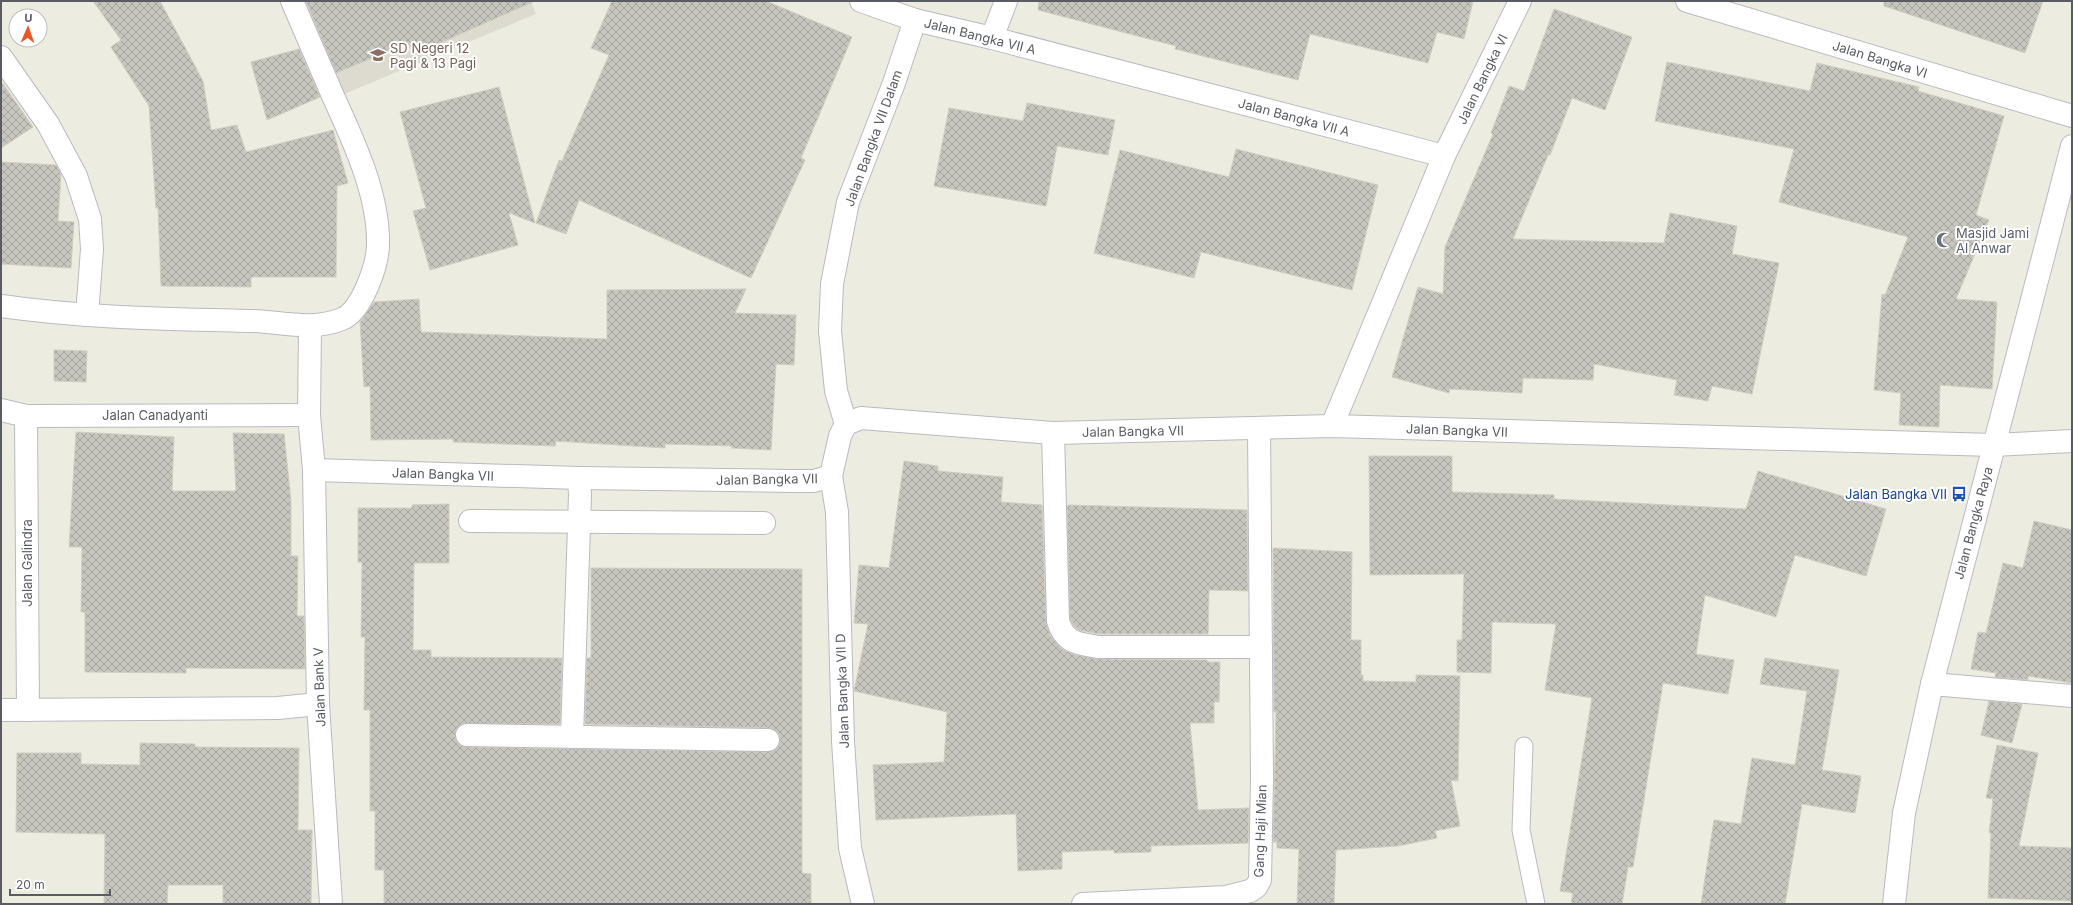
<svg xmlns="http://www.w3.org/2000/svg" width="2073" height="905" font-family="Inter,sans-serif">
  <defs>
    <pattern id="building-cross-hatch" width="8" height="8" patternUnits="userSpaceOnUse"><rect width="8" height="8" fill="#c7c6be"/><path d="M0 0l8 8M0 8l8-8" fill="none" stroke="#a5a49e"/></pattern>
  </defs>
  <rect width="100%" height="100%" fill="#edece1"/>
  <!-- education -->
  <polygon fill="#dddbcf" points="296,1 531,1 536,14 337,97"/>
  <!-- building -->
  <g fill="url(#building-cross-hatch)" stroke="#d1cebf">
    <polygon points="93,1 160,1 203,81 211,130 237,125 246,152 333,130 348,183 337,186 336,277 251,277 251,287 161,286 158,208 156,208 149,106 111,47 121,40"/>
    <polygon points="306,1 535,1 413,55 408,43 336,73"/>
    <polygon points="612,1 766,1 852,37 801,158 805,160 751,278 579,200 566,234 536,223 559,160 562,161 609,55 591,48"/>
    <polygon points="1039,1 1473,1 1464,39 1437,32 1428,63 1310,34 1298,80 1175,49 1176,46 1038,10"/>
    <polygon points="1884,1 2043,1 2025,53 1884,6"/>
    <polygon points="1554,9 1632,37 1605,110 1572,98 1550,155 1548,155 1513,239 1664,243 1670,213 1737,226 1732,254 1779,263 1752,394 1712,386 1708,401 1674,395 1677,380 1594,364 1593,380 1523,378 1522,393 1450,389 1449,393 1392,377 1418,287 1443,294 1445,247 1493,134 1491,133 1509,86 1524,91"/>
    <polygon points="299,49 320,97 267,120 251,62"/>
    <polygon points="1667,62 1810,91 1817,63 1919,87 1918,91 2004,116 1976,215 1989,220 1956,299 1997,302 1992,389 1940,385 1939,427 1899,425 1901,393 1874,390 1882,294 1885,295 1908,237 1779,202 1794,149 1655,121"/>
    <polygon points="1,81 33,127 1,148"/>
    <polygon points="499,87 535,223 509,213 518,245 430,270 413,211 426,208 400,112"/>
    <polygon points="1027,103 1115,120 1108,155 1057,146 1046,206 934,186 949,108 1023,121"/>
    <polygon points="1236,149 1378,185 1352,290 1201,252 1194,278 1094,253 1120,150 1229,177"/>
    <polygon points="1,162 56,165 61,174 58,221 74,222 71,268 1,264"/>
    <polygon points="746,289 735,313 796,315 794,365 776,364 771,450 731,448 732,446 665,444 665,448 556,441 555,446 453,442 453,439 371,440 370,386 364,387 360,322 374,302 419,299 421,332 607,339 607,290"/>
    <polygon points="54,350 87,351 86,382 54,381"/>
    <polygon points="76,432 174,437 172,491 236,491 233,433 284,434 291,501 291,556 298,556 297,616 304,616 305,669 186,668 186,673 85,672 85,612 81,612 82,547 69,547"/>
    <polygon points="1369,456 1452,456 1452,492 1554,495 1554,499 1746,509 1758,471 1886,509 1866,576 1795,555 1776,617 1705,595 1696,654 1734,660 1728,694 1663,683 1633,867 1628,867 1622,904 1571,904 1573,893 1560,891 1592,698 1545,690 1556,624 1492,622 1491,673 1457,672 1457,640 1462,640 1464,574 1370,575"/>
    <polygon points="904,461 938,466 938,471 1003,477 1001,502 1042,505 1046,622 1050,635 1062,649 1075,655 1098,659 1207,660 1207,662 1220,662 1219,702 1214,702 1214,723 1190,723 1198,810 1249,808 1248,843 1151,846 1151,852 1114,853 1114,850 1062,852 1062,869 1018,871 1016,814 876,820 873,765 944,762 947,712 854,691 868,624 854,623 859,565 889,568"/>
    <polygon points="449,504 449,563 414,563 413,650 431,650 431,657 562,658 560,724 461,724 457,728 455,735 456,741 460,745 466,747 768,752 774,751 778,747 780,740 779,734 775,730 768,728 585,724 587,658 591,658 591,568 802,569 802,873 811,874 811,904 384,904 384,870 375,870 375,811 370,811 370,710 364,710 365,637 361,637 362,562 358,562 358,508 412,508 412,505"/>
    <polygon points="1069,505 1247,510 1248,591 1209,590 1208,634 1099,634 1079,630 1074,626 1070,619 1067,506"/>
    <polygon points="2034,521 2072,530 2072,683 2028,676 2028,680 1995,677 1996,673 1971,669 1978,632 1986,633 2003,563 2023,568"/>
    <polygon points="1273,548 1352,552 1351,640 1361,640 1361,675 1363,675 1363,681 1416,682 1416,675 1460,676 1458,781 1451,780 1460,826 1435,831 1437,838 1398,846 1336,850 1334,904 1297,904 1299,849 1277,848 1277,842 1273,842 1276,712 1274,712"/>
    <polygon points="1765,658 1839,670 1822,770 1861,776 1855,813 1802,804 1785,904 1701,904 1714,820 1741,824 1752,758 1795,765 1807,691 1760,684"/>
    <polygon points="1989,701 2022,704 2012,743 1981,735"/>
    <polygon points="140,743 195,744 195,747 299,748 298,830 312,830 311,904 223,904 223,885 168,885 167,904 104,904 105,834 16,832 17,753 81,753 81,764 140,765"/>
    <polygon points="1997,745 2038,753 2019,846 2072,848 2072,901 1988,898 1991,833 1989,833 1993,799 1986,798"/>
  </g>
  <g fill="none" stroke-linecap="round" stroke-linejoin="round">
    <defs>
      <polyline id="service" points="1524,746 1521,830 1536,904"/>
      <g id="minor">
        <polyline points="861,1 915,20 992,38 1444,156"/>
        <polyline points="1687,1 2072,116"/>
        <polyline points="992,38 1006,1"/>
        <polyline points="1,57 48,124 76,176 90,219 92,249 87,315"/>
        <path d="M 1,306 C 84,318 169,319 253,321 C 282,322 313,331 342,319 C 362,311 378,264 378,244 C 379,194 353,140 333,96 C 319,64 306,33 292,1"/>
        <polyline points="310,326 309,415 314,470 318,704 331,904"/>
        <polyline points="1,410 26,416 309,415"/>
        <polyline points="26,416 28,710"/>
        <polyline points="846,424 836,391 830,331 832,284 848,202 894,83 915,20"/>
        <polyline points="1332,426 1444,156 1520,1"/>
        <path d="M 1053,433 L 1058,621 C 1065,644 1078,643 1098,647 L 1261,647"/>
        <polyline points="314,470 579,478 792,481 814,481 831,476"/>
        <polyline points="470,521 764,523"/>
        <polyline points="1932,684 2072,696"/>
        <polyline points="1,710 278,708 318,704"/>
        <polyline points="467,735 768,740"/>
        <polyline points="572,737 580,495 579,478"/>
        <polyline points="863,904 850,848 843,741 837,512 831,476 840,436 846,424 861,418 1053,433 1332,426 1993,445"/>
        <polyline points="1083,904 1226,897 1250,891 1256,887 1260,880 1262,778 1259,428"/>
      </g>
      <g id="tertiary">
        <polyline points="1993,445 2072,441"/>
        <polyline points="1894,904 1904,813 1932,684 2072,146"/>
      </g>
    </defs>
    <!-- service casing -->
    <use href="#service" stroke="#b9bac0" stroke-width="19"/>
    <!-- minor casing -->
    <use href="#minor" stroke="#b9bac0" stroke-width="24"/>
    <!-- tertiary casing -->
    <use href="#tertiary" stroke="#b9bac0" stroke-width="24"/>
    <!-- service -->
    <use href="#service" stroke="#fff" stroke-width="17"/>
    <!-- minor -->
    <use href="#minor" stroke="#fff" stroke-width="22"/>
    <!-- tertiary -->
    <use href="#tertiary" stroke="#fff" stroke-width="22"/>
  </g>
  <!-- icons -->
  <defs>
    <symbol id="school-bare" viewBox="-9 -9 18 18"><path d="M0-5L7-2L0 1L-7-2ZM-4 1L0 2.5L4 1V4Q0 6-4 4Z" fill="#8d6e63" stroke="#fff" stroke-width="2.5" paint-order="stroke"/></symbol>
    <symbol id="mosque-bare" viewBox="-9 -9 18 18"><path d="M3.5-4.9A6 6 0 1 0 3.5 4.9A5 5 0 1 1 3.5-4.9Z" fill="#6b7280" stroke="#fff" stroke-width="2.5" paint-order="stroke"/></symbol>
    <symbol id="bus-bare" viewBox="-9 -9 18 18"><path d="M-5-6H5V4H4V6H2V4H-2V6H-4V4H-5ZM-3.5-4V0h7V-4ZM-3.5 1.2v1.5H-2V1.2ZM2 1.2v1.5H3.5V1.2Z" fill="#1a4fb4" stroke="#fff" stroke-width="2.5" paint-order="stroke"/></symbol>
  </defs>
  <g fill-rule="evenodd">
    <use href="#school-bare" x="367" y="44" width="22" height="22"/>
    <use href="#mosque-bare" x="1933" y="229" width="22" height="22"/>
    <use href="#bus-bare" x="1948" y="483" width="22" height="22"/>
  </g>
  <g text-anchor="middle" stroke-width="4" stroke-linejoin="round" paint-order="stroke">
    <!-- street labels -->
    <g font-size="13" fill="#595c62" stroke="#fff">
      <text transform="translate(980 36) rotate(14)" y="5">Jalan Bangka VII A</text>
      <text transform="translate(1880 59) rotate(17)" y="5">Jalan Bangka VI</text>
      <text transform="translate(1482 79) rotate(-64)" y="5">Jalan Bangka VI</text>
      <text transform="translate(1294 117) rotate(15)" y="5">Jalan Bangka VII A</text>
      <text transform="translate(873 138) rotate(-70)" y="5">Jalan Bangka VII Dalam</text>
      <text x="155" y="420">Jalan Canadyanti</text>
      <text transform="translate(1457 430) rotate(2)" y="5">Jalan Bangka VII</text>
      <text transform="translate(1133 431) rotate(-1)" y="5">Jalan Bangka VII</text>
      <text transform="translate(443 474) rotate(2)" y="5">Jalan Bangka VII</text>
      <text transform="translate(767 479) rotate(-1)" y="5">Jalan Bangka VII</text>
      <text transform="translate(1973 523) rotate(-75)" y="5">Jalan Bangka Raya</text>
      <text transform="translate(27 563) rotate(-90)" y="5">Jalan Galindra</text>
      <text transform="translate(319 687) rotate(-92)" y="5">Jalan Bank V</text>
      <text transform="translate(842 691) rotate(-92)" y="5">Jalan Bangka VII D</text>
      <text transform="translate(1260 831) rotate(-88)" y="5">Gang Haji Mian</text>
    </g>
    <!-- education labels -->
    <g font-size="13" fill="#785e54" stroke="#fff" text-anchor="start">
      <text x="390" y="53">SD Negeri 12<tspan x="390" dy="15">Pagi &amp; 13 Pagi</tspan></text>
    </g>
    <!-- worship labels -->
    <g font-size="13" fill="#5b616d" stroke="#fff" text-anchor="start">
      <text x="1956" y="238">Masjid Jami<tspan x="1956" dy="15">Al Anwar</tspan></text>
    </g>
    <!-- transit labels -->
    <g font-size="13" fill="#164399" stroke="#fff" text-anchor="end">
      <text x="1947" y="499">Jalan Bangka VII</text>
    </g>
  </g>
  <!-- border -->
  <rect width="2073" height="905" fill="none" stroke="#595c62" stroke-width="4"/>
  <!-- north arrow -->
  <g transform="translate(28 28) rotate(2)"><circle r="19" fill="#ffffff" stroke="#bdbec0"/>
  <path d="M0-3L7 15L0 10L-7 15Z" fill="#eb5628"/>
  <text y="-6" font-size="11" font-weight="bold" text-anchor="middle" fill="#595c62">U</text>
  </g>
  <!-- scale -->
  <path d="M10 889v6h100v-6" fill="none" stroke="#595c62" stroke-width="2"/>
  <text x="16" y="889" font-size="12" fill="#595c62" stroke="#ffffff" stroke-width="3" paint-order="stroke">20 m</text>
</svg>
